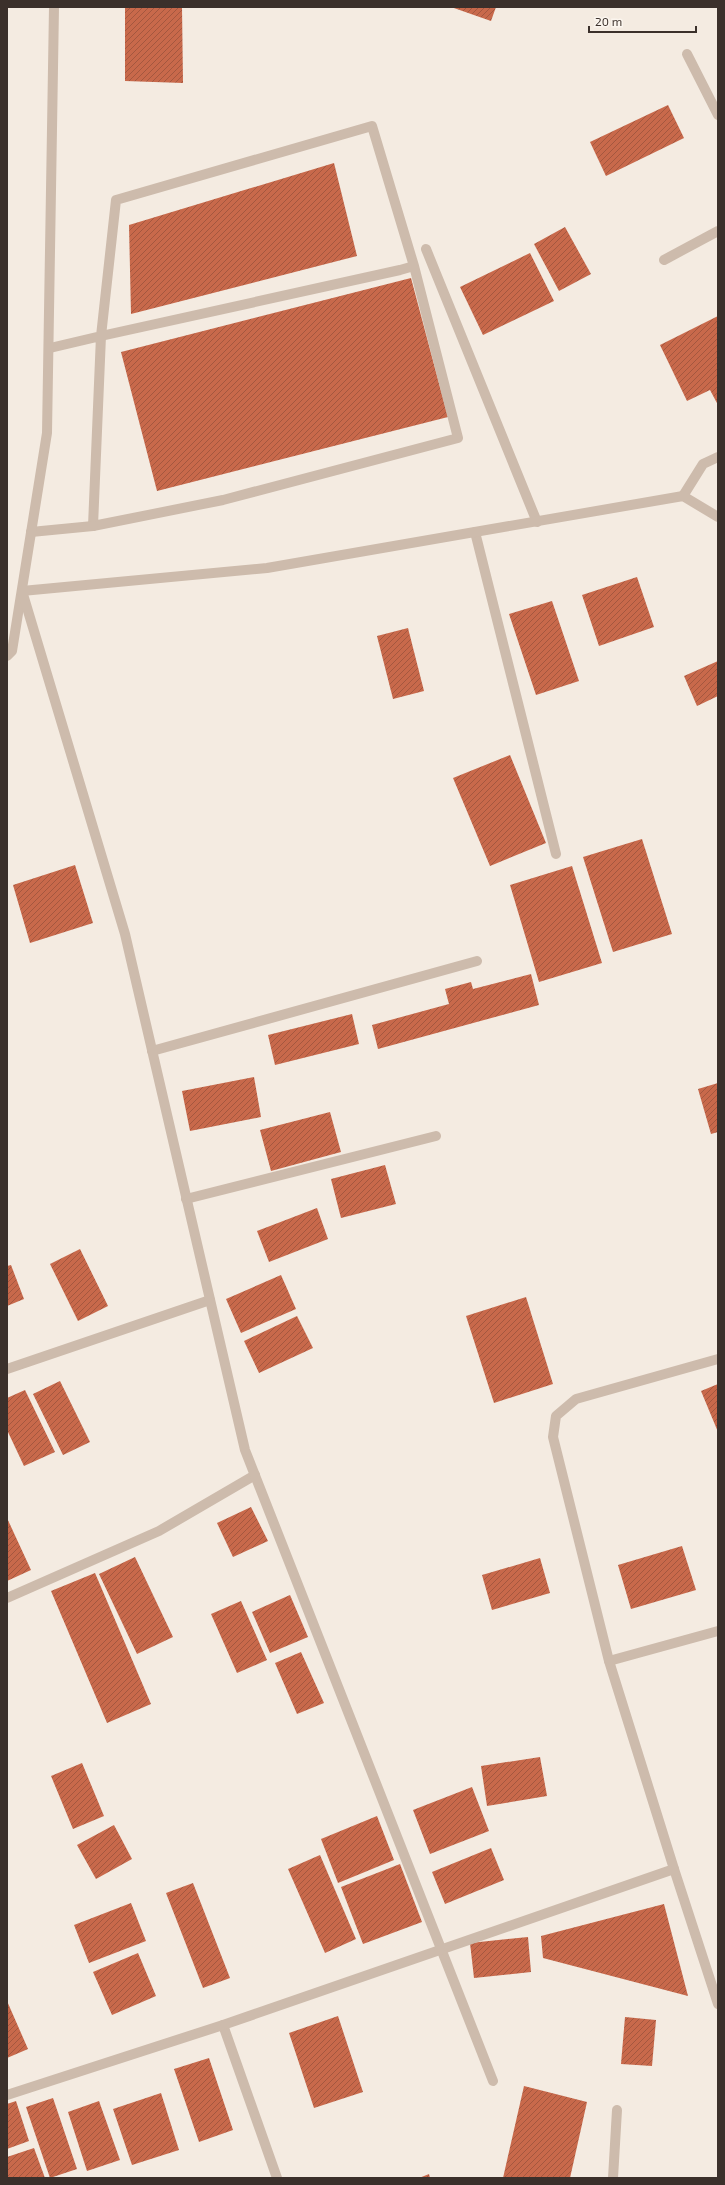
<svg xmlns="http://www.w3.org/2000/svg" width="725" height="2185" font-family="'Exo 2',sans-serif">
  <defs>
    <pattern id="building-hatch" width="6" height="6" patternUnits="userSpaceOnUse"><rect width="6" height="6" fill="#c8694b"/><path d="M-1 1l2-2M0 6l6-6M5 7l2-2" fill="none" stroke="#a4573f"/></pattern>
  </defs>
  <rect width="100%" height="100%" fill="#f4ebe1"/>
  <!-- building -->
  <g fill="url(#building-hatch)">
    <polygon points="125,7 182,7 183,83 125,81"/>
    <polygon points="451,7 496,7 491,21"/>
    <polygon points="668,105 684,138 606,176 590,142"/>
    <polygon points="334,163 357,256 131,314 129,225"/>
    <polygon points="565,227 591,274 559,291 534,244"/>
    <polygon points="530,253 554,301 483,335 460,287"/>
    <polygon points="411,278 448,417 157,491 121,352"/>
    <polygon points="718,316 718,405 710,390 687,401 660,345"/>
    <polygon points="637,577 654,627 599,646 582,595"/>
    <polygon points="552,601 579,681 536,695 509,614"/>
    <polygon points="408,628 424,691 393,699 377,636"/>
    <polygon points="718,661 718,696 697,706 684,676"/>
    <polygon points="510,755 546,843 490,866 453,778"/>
    <polygon points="642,839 672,934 613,952 583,857"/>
    <polygon points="75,865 93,923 30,943 13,885"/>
    <polygon points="572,866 602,963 539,982 510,885"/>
    <polygon points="531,974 539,1005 378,1049 372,1025 449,1004 445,989 471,982 473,989"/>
    <polygon points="352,1014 359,1044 275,1065 268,1035"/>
    <polygon points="254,1077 261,1117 190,1131 182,1091"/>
    <polygon points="718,1083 718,1132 711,1134 698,1089"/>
    <polygon points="330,1112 341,1152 271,1171 260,1130"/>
    <polygon points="385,1165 396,1204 341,1218 331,1179"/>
    <polygon points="317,1208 328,1239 269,1262 257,1231"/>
    <polygon points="80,1249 108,1306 78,1321 50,1264"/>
    <polygon points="11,1265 24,1299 7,1306 7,1266"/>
    <polygon points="281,1275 296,1309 241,1333 226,1299"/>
    <polygon points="526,1297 553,1384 494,1403 466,1316"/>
    <polygon points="297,1316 313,1348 259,1373 244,1341"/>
    <polygon points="60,1381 90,1442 63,1455 33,1394"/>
    <polygon points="718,1384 718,1432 701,1391"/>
    <polygon points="25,1390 55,1452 24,1466 7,1430 7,1398"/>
    <polygon points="251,1507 268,1541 233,1557 217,1523"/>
    <polygon points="7,1518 31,1570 7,1581"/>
    <polygon points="682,1546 696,1590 631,1609 618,1565"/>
    <polygon points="135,1557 173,1637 137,1654 99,1574"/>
    <polygon points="540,1558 550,1593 492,1610 482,1575"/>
    <polygon points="95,1573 151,1704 107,1723 51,1591"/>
    <polygon points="290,1595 308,1637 270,1653 252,1612"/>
    <polygon points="241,1601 267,1660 237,1673 211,1614"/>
    <polygon points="301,1652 324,1703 297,1714 275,1663"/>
    <polygon points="540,1757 547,1796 487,1806 481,1766"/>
    <polygon points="82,1763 104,1816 73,1829 51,1776"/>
    <polygon points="472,1787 489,1831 430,1854 413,1810"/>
    <polygon points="377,1816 394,1860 338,1883 321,1839"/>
    <polygon points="114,1825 132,1859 96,1879 77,1845"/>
    <polygon points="491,1848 504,1880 445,1904 432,1872"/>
    <polygon points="320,1855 356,1939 325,1953 288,1869"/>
    <polygon points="400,1864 422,1922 363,1944 341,1887"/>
    <polygon points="193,1883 230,1978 203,1988 166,1893"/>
    <polygon points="131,1903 146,1941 89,1963 74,1925"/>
    <polygon points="664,1904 688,1996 543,1958 541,1936"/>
    <polygon points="528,1937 531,1972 474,1978 470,1943"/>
    <polygon points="138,1953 156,1996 112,2015 93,1972"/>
    <polygon points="7,2001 28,2049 7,2058"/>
    <polygon points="338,2016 363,2092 314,2108 289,2033"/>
    <polygon points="625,2017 656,2020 652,2066 621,2064"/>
    <polygon points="209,2058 233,2130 199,2142 174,2069"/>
    <polygon points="524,2086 587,2102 570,2178 503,2178"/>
    <polygon points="161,2093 179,2150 132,2165 113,2109"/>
    <polygon points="53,2098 77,2169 50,2178 26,2107"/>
    <polygon points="16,2101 29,2141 7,2149 7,2104"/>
    <polygon points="99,2101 120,2160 87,2171 68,2112"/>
    <polygon points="34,2148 45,2178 7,2178 7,2157"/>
    <polygon points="429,2174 430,2178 419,2178"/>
  </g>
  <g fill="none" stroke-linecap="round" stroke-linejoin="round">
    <!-- minor -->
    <g stroke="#cdbbac" stroke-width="10">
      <polyline points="687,54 718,115"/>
      <polyline points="426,249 537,522"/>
      <polyline points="664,260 718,231"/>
      <polyline points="50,348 101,336 400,270 414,266 458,438 223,500 93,526 101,336 116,200 372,126 414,266"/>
      <polyline points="683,496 703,464 718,457"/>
      <polyline points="31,532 93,526"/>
      <polyline points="475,532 556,854"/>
      <polyline points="7,656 12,651 47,433 54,7"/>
      <polyline points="152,1051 477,961"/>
      <polyline points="186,1199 436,1136"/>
      <polyline points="7,1369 210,1300"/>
      <polyline points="7,1598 159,1531 255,1475"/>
      <polyline points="609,1661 718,1631"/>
      <polyline points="674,1869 718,2004"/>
      <polyline points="223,2025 277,2178"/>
      <polyline points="493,2081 245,1450 125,934 22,591 267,568 683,496 718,517"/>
      <polyline points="7,2095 223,2025 674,1869 609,1661 553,1437 556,1416 576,1399 718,1359"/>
      <polyline points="613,2178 617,2110"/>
    </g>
  </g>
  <!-- border -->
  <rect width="725" height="2185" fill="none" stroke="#3b302b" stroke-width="16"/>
  <!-- scale -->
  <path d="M589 26v6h107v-6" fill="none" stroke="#3b302b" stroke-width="2"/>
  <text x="595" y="26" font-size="12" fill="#3b302b" stroke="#fbf5ee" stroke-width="3" paint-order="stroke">20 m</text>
</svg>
